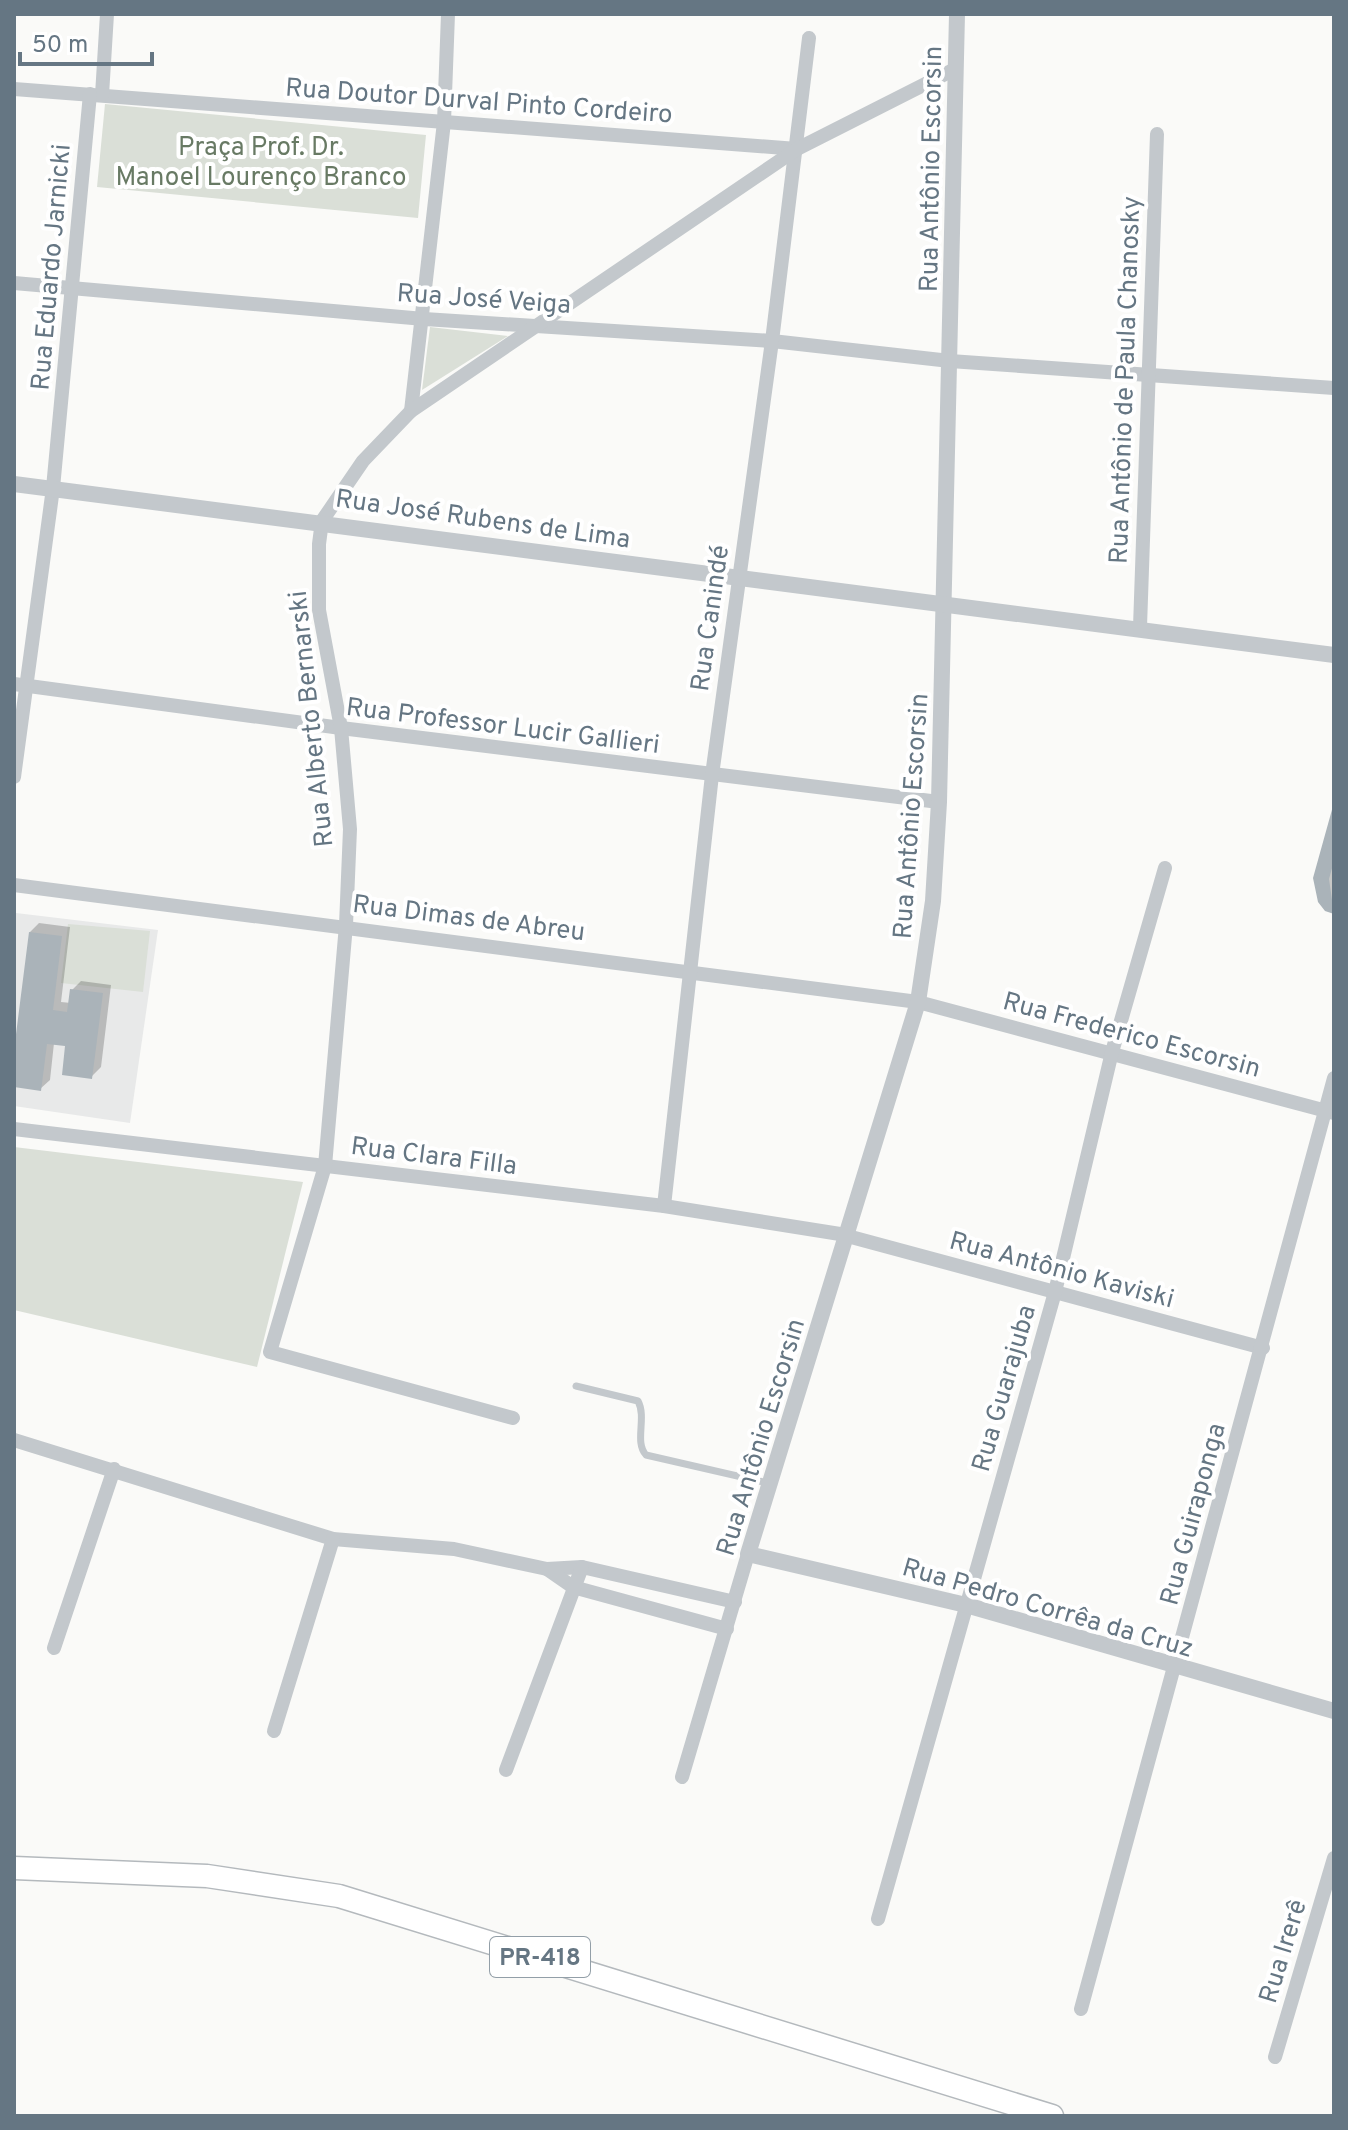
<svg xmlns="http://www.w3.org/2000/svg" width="1348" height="2130" font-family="Overpass,sans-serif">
  <rect width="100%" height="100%" fill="#fafaf8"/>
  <!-- built -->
  <polygon fill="#e8e9e9" points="16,913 158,930 130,1123 14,1106"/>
  <!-- green -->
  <g fill="#dadfd7">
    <polygon points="105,104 426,135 418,218 97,187"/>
    <polygon points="430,327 508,336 422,390"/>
    <polygon points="68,924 150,931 143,992 61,983"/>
    <polygon points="14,1147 303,1182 257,1367 14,1310"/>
  </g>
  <!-- shadow -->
  <g fill="#0003">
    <polygon points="1334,810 1334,912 1326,909 1315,878"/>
    <polygon points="39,923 70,927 61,1002 71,1003 72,990 81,981 111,985 101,1067 92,1076 67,1045 54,1043 50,1080 40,1089 14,1085 30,932"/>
  </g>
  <!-- building -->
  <g fill="#aab3b9">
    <polygon points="1333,806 1334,861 1329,879 1334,914 1325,911 1318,902 1313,878"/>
    <polygon points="29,932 62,936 53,1010 67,1012 70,989 103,993 92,1079 62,1075 65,1046 47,1044 41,1091 14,1087 14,1050"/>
  </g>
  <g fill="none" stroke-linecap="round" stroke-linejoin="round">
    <defs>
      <polyline id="trunk" points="14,1868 207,1876 339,1896 1052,2116"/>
    </defs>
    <!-- trunk casing -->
    <use href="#trunk" stroke="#b4b9bd" stroke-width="25"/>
    <!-- service -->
    <path stroke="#c3c8cc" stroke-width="7" d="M 576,1386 L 638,1401 C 647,1418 634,1442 646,1455 L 768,1483"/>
    <!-- minor -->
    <g stroke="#c3c8cc" stroke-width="14">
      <polyline points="14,89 797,149"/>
      <polyline points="102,95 107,14"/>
      <polyline points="14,283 424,319 772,341 950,361 1334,388"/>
      <polyline points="411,411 444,122 448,14"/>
      <polyline points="1140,627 1157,134"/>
      <polyline points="14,684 341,728 939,802"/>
      <polyline points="14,777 53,488 90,94"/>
      <polyline points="14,885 918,1002 1334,1113"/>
      <polyline points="14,1129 664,1206 840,1234 1263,1348"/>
      <polyline points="664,1206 712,775 772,341 809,38"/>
      <polyline points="513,1418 270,1352 325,1166 346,925 350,829 341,728 319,610 319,544 322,521 363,461 411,411 797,149 955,69"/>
      <polyline points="14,1440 333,1539 454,1549 547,1569 582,1567 735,1602"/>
      <polyline points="547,1569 573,1587 727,1629"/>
      <polyline points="54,1648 114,1469"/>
      <polyline points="274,1731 333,1539"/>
      <polyline points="506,1770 582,1567"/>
      <polyline points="682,1777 748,1554"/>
      <polyline points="878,1919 1055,1292 1112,1052 1165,868"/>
      <polyline points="1081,2009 1334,1078"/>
      <polyline points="1275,2057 1334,1858"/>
    </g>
    <!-- tertiary -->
    <g stroke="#c3c8cc" stroke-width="16">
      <polyline points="957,14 939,802 933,901 918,1002 748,1554 966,1605 1334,1711"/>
      <polyline points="14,484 1334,655"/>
    </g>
    <!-- trunk -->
    <use href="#trunk" stroke="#fff" stroke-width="22"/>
  </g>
  <g text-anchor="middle" stroke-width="8" stroke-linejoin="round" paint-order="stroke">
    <!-- shield labels -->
    <rect fill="#fff" stroke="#939fa8" stroke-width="2" x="490" y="1937" width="100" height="40" rx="6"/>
    <g font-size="24" font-weight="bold" fill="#657683">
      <text x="540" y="1965">PR-418</text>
    </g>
    <!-- street labels -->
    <g font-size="26" fill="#657683" stroke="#fff">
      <text transform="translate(479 100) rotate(4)" y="9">Rua Doutor Durval Pinto Cordeiro</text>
      <text transform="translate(930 169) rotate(-89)" y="9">Rua Antônio Escorsin</text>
      <text transform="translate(50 267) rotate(-85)" y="9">Rua Eduardo Jarnicki</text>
      <text transform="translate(484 298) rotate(4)" y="9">Rua José Veiga</text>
      <text transform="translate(1124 380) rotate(-88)" y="9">Rua Antônio de Paula Chanosky</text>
      <text transform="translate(483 518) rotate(8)" y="9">Rua José Rubens de Lima</text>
      <text transform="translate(709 618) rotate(-82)" y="9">Rua Canindé</text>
      <text transform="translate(310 719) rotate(-96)" y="9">Rua Alberto Bernarski</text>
      <text transform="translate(503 725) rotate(7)" y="9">Rua Professor Lucir Gallieri</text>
      <text transform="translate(910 816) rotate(-86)" y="9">Rua Antônio Escorsin</text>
      <text transform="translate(469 917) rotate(7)" y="9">Rua Dimas de Abreu</text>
      <text transform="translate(1132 1034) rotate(15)" y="9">Rua Frederico Escorsin</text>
      <text transform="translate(434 1155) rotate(7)" y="9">Rua Clara Filla</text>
      <text transform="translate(1062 1269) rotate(15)" y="9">Rua Antônio Kaviski</text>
      <text transform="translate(1003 1388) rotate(-74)" y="9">Rua Guarajuba</text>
      <text transform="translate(760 1437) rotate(-73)" y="9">Rua Antônio Escorsin</text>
      <text transform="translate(1192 1514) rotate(-75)" y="9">Rua Guiraponga</text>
      <text transform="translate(1048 1607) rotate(16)" y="9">Rua Pedro Corrêa da Cruz</text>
      <text transform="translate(1282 1951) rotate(-73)" y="9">Rua Irerê</text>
    </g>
    <!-- park labels -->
    <g font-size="26" fill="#687a64" stroke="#fff">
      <text x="261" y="155">Praça Prof. Dr.<tspan x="261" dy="30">Manoel Lourenço Branco</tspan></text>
    </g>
  </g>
  <!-- border -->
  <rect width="1348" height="2130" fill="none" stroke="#657683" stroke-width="32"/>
  <!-- scale -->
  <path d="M20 52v12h132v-12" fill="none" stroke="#657683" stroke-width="4"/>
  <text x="32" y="52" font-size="24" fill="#657683" stroke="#ffffff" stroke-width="6" paint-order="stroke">50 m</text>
</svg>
